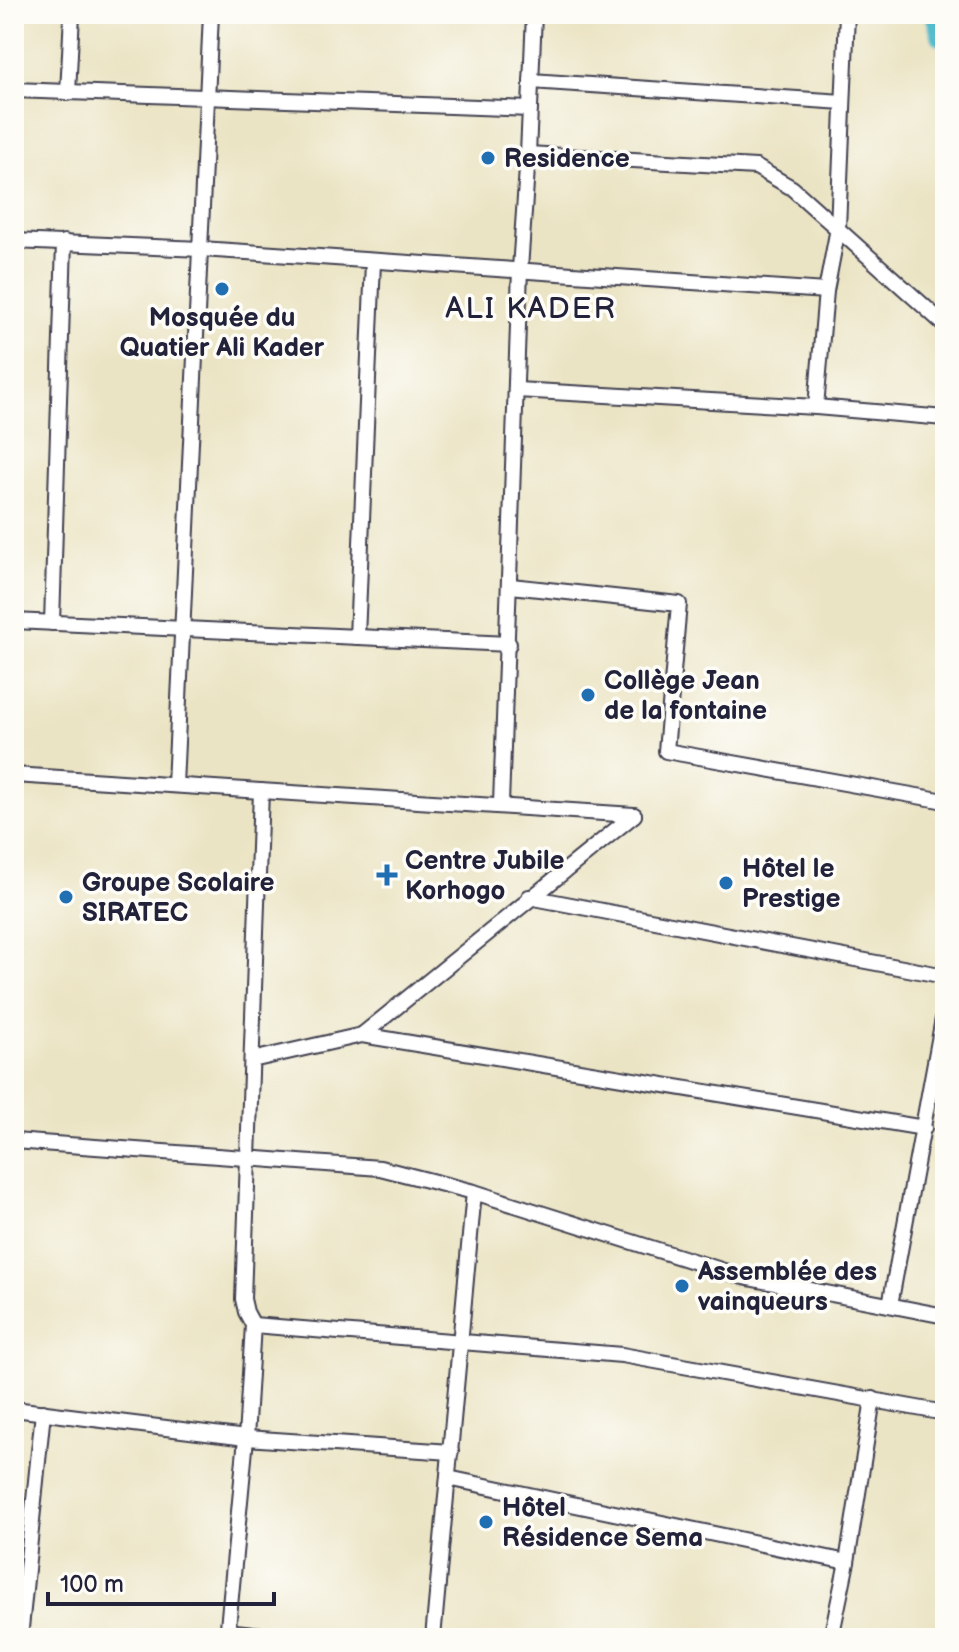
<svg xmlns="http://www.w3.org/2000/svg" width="959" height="1652" font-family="'Balsamiq Sans',sans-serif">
  <rect width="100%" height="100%" fill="#fdfcf7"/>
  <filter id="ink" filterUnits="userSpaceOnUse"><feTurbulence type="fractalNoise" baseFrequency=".0125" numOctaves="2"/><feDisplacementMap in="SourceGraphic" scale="16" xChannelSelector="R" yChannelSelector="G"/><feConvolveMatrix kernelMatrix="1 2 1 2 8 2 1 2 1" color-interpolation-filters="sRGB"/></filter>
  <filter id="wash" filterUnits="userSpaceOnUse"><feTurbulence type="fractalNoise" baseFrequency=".006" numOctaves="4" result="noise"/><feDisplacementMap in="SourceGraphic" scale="32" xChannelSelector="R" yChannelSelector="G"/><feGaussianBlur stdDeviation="1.8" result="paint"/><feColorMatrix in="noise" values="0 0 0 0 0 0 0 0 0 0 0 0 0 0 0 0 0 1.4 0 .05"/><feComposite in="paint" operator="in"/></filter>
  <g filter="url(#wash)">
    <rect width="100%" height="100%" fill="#ebe4c4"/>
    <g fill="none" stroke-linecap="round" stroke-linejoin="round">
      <!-- river -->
      <polyline stroke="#4eb9cb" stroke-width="28" points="939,14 945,34"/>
    </g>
  </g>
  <g filter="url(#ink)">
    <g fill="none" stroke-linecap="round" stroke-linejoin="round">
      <defs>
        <g id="minor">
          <polyline points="531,81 843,102"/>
          <polyline points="14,90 530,109"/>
          <polyline points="68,93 72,14"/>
          <polyline points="528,154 756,167 792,188 945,325"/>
          <polyline points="14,241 201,249 826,291"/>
          <polyline points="517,390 816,407 945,418"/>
          <polyline points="816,407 826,291 838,228 847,14"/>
          <polyline points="511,586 679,604 666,751 945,801"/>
          <polyline points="14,621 509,644"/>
          <polyline points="52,623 64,242"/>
          <polyline points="357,637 373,262"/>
          <polyline points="14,775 634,815"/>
          <polyline points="175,785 211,14"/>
          <polyline points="501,804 520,269 528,154 534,14"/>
          <polyline points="529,897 945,976"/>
          <polyline points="362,1035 634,815"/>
          <polyline points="252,1060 362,1035 924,1128"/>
          <polyline points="14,1141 380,1168 474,1192 743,1277 945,1316"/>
          <polyline points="890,1305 945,1008"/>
          <polyline points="253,1325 622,1355 945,1413"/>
          <polyline points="14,1409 246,1438 451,1452"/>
          <polyline points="448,1478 847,1562"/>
          <polyline points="227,1631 289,1638"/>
          <polyline points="20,1638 43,1412"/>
          <polyline points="227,1638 246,1438 253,1325 246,1312 243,1299 261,791"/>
          <polyline points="433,1638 474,1192"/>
          <polyline points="831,1638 847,1562 873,1399"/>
        </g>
      </defs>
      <!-- minor casing -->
      <use href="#minor" stroke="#403f50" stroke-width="18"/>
      <!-- minor -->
      <use href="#minor" stroke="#fff" stroke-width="14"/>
    </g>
  </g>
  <!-- markers -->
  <g fill="#1f6fb2" stroke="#fdfcf7" stroke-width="3">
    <circle cx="488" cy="158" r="8"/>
    <circle cx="222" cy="289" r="8"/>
    <circle cx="588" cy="695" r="8"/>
    <path d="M383 863h8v8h8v8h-8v8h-8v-8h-8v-8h8z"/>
    <circle cx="726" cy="883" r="8"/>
    <circle cx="66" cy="897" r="8"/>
    <circle cx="682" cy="1286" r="8"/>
    <circle cx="486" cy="1522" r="8"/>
  </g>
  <g text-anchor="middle" stroke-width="7" stroke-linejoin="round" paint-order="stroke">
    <!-- poi labels -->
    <g font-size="26" font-weight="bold" fill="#22223b" stroke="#fdfcf7" text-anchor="start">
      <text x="504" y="167">Residence</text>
      <text x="222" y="326" text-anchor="middle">Mosquée du<tspan x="222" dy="30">Quatier Ali Kader</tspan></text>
      <text x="604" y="689">Collège Jean<tspan x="604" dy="30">de la fontaine</tspan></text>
      <text x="405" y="869">Centre Jubile<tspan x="405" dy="30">Korhogo</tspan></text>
      <text x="742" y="877">Hôtel le<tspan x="742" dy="30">Prestige</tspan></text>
      <text x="82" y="891">Groupe Scolaire<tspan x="82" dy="30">SIRATEC</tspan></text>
      <text x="698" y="1280">Assemblée des<tspan x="698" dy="30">vainqueurs</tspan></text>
      <text x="502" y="1516">Hôtel<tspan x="502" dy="30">Résidence Sema</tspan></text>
    </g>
    <!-- quarter labels -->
    <g font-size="30" letter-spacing="2" fill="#22223b" stroke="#fdfcf7">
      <text x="531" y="318">ALI KADER</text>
    </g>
  </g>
  <!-- margin -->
  <rect width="959" height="1652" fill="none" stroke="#fdfcf7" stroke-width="48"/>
  <!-- scale -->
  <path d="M48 1592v12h226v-12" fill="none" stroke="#22223b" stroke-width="4"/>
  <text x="60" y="1592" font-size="24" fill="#22223b" stroke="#fdfcf7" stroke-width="6" paint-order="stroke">100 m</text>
</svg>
